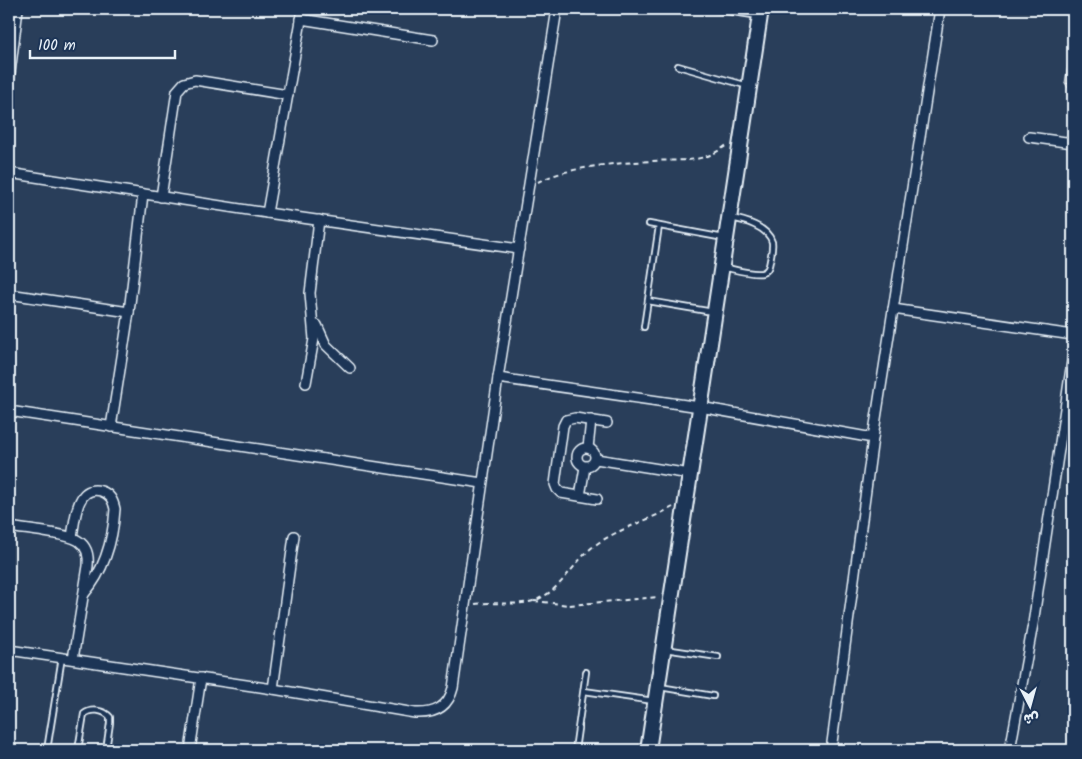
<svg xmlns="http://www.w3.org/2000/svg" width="1082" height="759" font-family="Kalam,'Playpen Sans Arabic',sans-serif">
  <rect width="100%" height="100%" fill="#293e5a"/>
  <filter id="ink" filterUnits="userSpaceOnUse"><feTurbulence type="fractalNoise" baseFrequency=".02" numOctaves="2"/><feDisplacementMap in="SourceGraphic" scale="10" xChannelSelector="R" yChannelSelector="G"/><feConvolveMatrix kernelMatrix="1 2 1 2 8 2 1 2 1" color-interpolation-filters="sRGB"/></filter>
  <g filter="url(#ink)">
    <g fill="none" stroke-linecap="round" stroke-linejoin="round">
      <defs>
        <g id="lane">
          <polyline points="714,9 759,16"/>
          <polyline points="678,66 748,86"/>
          <polyline points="649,224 724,238"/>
          <path d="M 723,267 C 733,269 752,275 762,273 C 768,271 769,267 770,261 C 771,255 773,248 772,242 C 768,227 744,220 730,218"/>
          <polyline points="648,301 713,312"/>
          <polyline points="644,327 659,226"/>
          <polyline points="665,649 718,657"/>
          <polyline points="660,687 713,696"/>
          <polyline points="584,691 654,701"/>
          <polyline points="47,750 62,657"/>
          <path d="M 78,750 L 84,714 C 91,708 104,710 110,717 L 110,723 L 106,750"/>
          <polyline points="575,750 586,672"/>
        </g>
        <g id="street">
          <polyline points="301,19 433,40"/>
          <polyline points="9,81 18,9"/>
          <polyline points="1029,137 1073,143"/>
          <polyline points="9,173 267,213 519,249"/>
          <polyline points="161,197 177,91 184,83 195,80 288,95"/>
          <polyline points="267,213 303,9"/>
          <polyline points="9,294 129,312"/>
          <polyline points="893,309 1073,335"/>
          <polyline points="317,325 326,345 350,368"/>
          <polyline points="498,378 700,407 873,438"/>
          <polyline points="306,383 314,339 310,293 319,220"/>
          <polyline points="9,411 482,483"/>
          <polyline points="111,427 129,312 143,194"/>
          <circle cx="586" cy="457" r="9"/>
          <polyline points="588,448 591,420"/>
          <polyline points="596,459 690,474"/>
          <polyline points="580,496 585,467"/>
          <polyline points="597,499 561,493 557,489 555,484 563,426 566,420 575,418 607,423"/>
          <path d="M 9,527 C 21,529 33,530 44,532 C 67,536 91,536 88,566 L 73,659"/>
          <path d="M 72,537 C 75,521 76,484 101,491 C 110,494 113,500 115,509 C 113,540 104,571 84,594"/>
          <path d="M 9,650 L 273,689 L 415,713 C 434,714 448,708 453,688 L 498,378 L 557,9"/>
          <polyline points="273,689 294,536"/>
          <polyline points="190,750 201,678"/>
          <polyline points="831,750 873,438 940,9"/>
          <polyline points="1010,750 1033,624 1073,355"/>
        </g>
        <polyline id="secondary" points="648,750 761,9"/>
      </defs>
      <!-- lane casing -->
      <use href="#lane" stroke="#e8f1f8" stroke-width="8"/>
      <!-- street casing -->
      <use href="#street" stroke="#e8f1f8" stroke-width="12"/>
      <!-- secondary casing -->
      <use href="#secondary" stroke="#e8f1f8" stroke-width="18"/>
      <!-- path -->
      <g stroke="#e8f1f8" stroke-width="2" stroke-dasharray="5 4" stroke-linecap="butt">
        <path d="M 538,182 C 566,167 618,163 651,161 C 682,159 702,165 728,144"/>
        <polyline points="534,601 569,605 659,597"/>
        <path d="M 475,604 C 495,601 517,607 536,600 C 562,590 573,562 594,546 C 617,529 648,521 673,507"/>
      </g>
      <!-- lane -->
      <use href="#lane" stroke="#1d3557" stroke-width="4.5"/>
      <!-- street -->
      <use href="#street" stroke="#1d3557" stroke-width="9"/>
      <!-- secondary -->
      <use href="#secondary" stroke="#1d3557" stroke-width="14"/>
    </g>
    <!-- wall -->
    <polygon fill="#4e5358" stroke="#e8f1f8" points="1073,60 1073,92 1070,91 1065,83"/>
    <!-- building -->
    <polygon fill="#5b6066" stroke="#e8f1f8" points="1069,59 1073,60 1073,85 1065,83"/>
  </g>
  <!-- margin -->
  <rect width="1082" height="759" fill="none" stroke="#1d3557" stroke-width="30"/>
  <rect x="15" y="15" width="1052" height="729" fill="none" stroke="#e8f1f8" stroke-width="2" filter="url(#ink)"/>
  <!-- north arrow -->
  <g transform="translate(1030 706) rotate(174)" stroke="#1d3557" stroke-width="4" paint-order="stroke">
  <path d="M0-4L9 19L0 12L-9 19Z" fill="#e8f1f8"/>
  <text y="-8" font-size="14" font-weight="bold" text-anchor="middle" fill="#e8f1f8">ش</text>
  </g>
  <!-- scale -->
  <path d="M30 50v8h145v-8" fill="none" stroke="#e8f1f8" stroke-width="2.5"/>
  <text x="38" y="50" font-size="15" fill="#e8f1f8" stroke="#1d3557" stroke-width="4" paint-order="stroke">100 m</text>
</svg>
